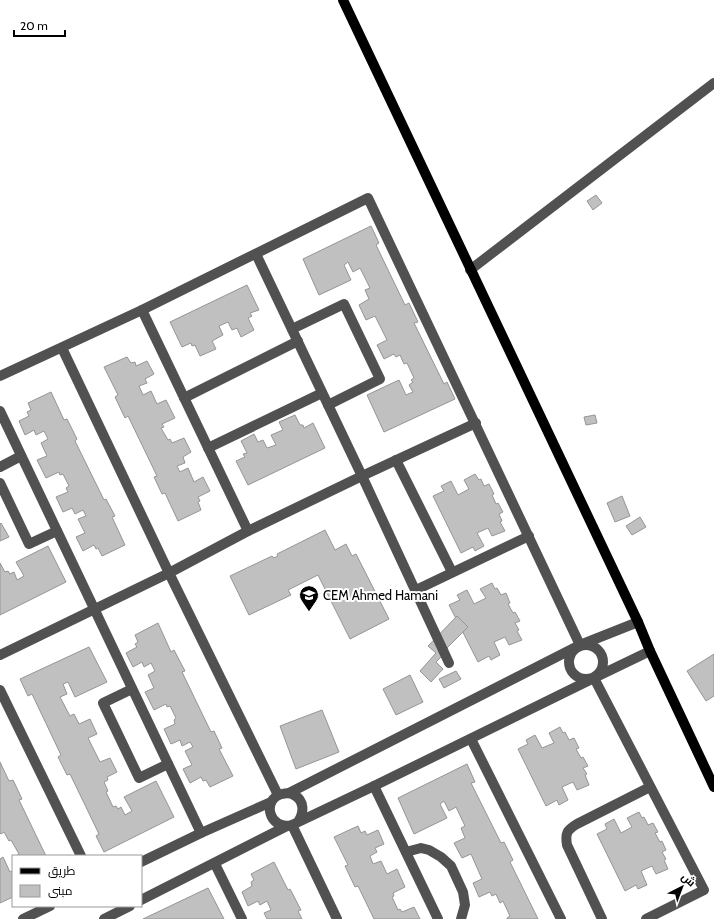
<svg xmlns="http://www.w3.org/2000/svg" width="714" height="919" font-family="Cabin,Cairo,sans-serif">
  <rect width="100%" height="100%" fill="#fff"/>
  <!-- building -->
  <g fill="#c0c0c0" stroke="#959595">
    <polygon points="596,195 602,203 593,210 587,201"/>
    <polygon points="371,226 379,243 376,245 405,305 409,303 418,322 414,323 444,384 447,382 455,399 384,432 367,395 399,380 406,395 413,392 409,385 413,382 411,380 414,378 407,363 404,364 400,355 396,357 394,354 384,359 377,345 387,340 375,316 366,320 359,305 369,299 365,290 370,288 360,268 353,272 348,262 344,265 351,280 319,295 303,259"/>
    <polygon points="247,285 259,310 250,313 252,316 248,318 254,330 241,337 237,328 232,330 228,322 219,326 223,335 212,341 216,349 200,356 195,345 192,346 191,343 182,347 170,322"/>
    <polygon points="127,357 131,363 135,362 136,366 147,361 154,374 145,379 147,383 139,386 143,395 151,391 157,404 166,400 175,418 162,424 164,427 161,428 168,440 170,439 172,443 184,438 191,452 183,457 185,463 177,466 180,472 188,468 194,482 203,477 210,491 198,497 200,501 198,502 201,510 178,521 165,493 162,494 154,477 157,476 128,416 125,418 115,397 118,395 104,367"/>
    <polygon points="51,392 64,420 67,419 77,439 75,441 104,500 106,499 115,516 112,517 125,545 102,556 98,548 96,549 94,545 83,551 76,537 85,533 78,519 86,516 83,510 75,514 72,508 63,512 56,497 68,492 66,488 69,486 63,474 60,475 59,472 46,478 37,460 47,456 41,443 48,439 44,431 36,435 34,430 25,435 19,421 29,416 27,412 31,410 28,403"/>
    <polygon points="295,415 300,425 303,425 304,428 313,423 325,448 248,485 236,461 245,457 243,454 247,453 241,441 254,434 258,442 263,440 267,448 276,445 271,435 283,430 279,422"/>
    <polygon points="595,415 597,423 586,425 584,417"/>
    <polygon points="475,474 479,480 481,479 484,486 489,484 494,494 492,495 496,504 498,503 503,512 499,514 502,521 500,522 505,531 492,536 488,528 477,533 484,546 475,551 473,547 461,553 433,496 444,491 441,486 451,481 458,495 469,489 464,480"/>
    <polygon points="622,496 630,516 615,522 607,503"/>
    <polygon points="640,517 646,527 632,535 626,526"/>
    <polygon points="1,523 9,537 0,541 0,524"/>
    <polygon points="325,530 335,550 346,544 352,556 356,554 389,619 350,639 318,575 288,590 291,595 249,615 230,576 272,556 274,558 278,556 277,554"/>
    <polygon points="48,546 66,582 0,615 0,563 5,572 8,571 10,574 14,572 17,580 24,576 16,562"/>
    <polygon points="492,583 495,589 497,588 501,595 506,593 510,603 508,604 513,613 515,612 520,621 515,623 519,630 517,631 522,640 509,645 505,637 494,642 500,655 491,660 489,656 478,662 449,605 460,600 457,595 467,590 474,604 486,598 480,589"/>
    <polygon points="457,616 468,627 447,648 448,650 436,662 443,669 431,682 420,671 436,653 428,646"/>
    <polygon points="158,623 171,652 174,650 185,671 182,672 211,732 214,731 222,748 219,749 233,776 210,787 206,780 203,781 201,777 190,783 183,769 192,765 185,751 193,747 190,742 182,746 180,740 171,744 164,729 175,724 174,720 176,718 170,706 167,707 166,704 154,710 145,692 154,688 148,675 155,671 151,663 144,667 142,662 133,667 126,653 137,647 135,644 138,642 135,635"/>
    <polygon points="89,647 107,682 75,697 68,682 63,684 67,694 60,697 70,716 74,714 79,724 90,719 97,734 88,738 100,762 110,758 117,772 107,777 108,780 104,782 108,791 106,792 113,807 116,806 118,809 121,807 125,815 132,811 124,797 156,781 174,817 104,852 96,836 99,834 70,774 67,775 58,757 61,755 32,694 28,696 20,679"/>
    <polygon points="714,654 714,696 706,701 687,671"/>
    <polygon points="456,671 461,679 444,688 439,679"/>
    <polygon points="410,675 423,702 396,715 383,689"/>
    <polygon points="322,710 339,752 296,769 280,726"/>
    <polygon points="560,727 563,733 565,732 569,740 574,738 579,748 576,749 581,758 583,757 588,766 583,768 587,774 585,775 589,785 577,790 573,782 562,787 568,800 559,805 557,800 546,806 518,749 528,744 526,740 535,735 542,748 554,743 549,733"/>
    <polygon points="0,762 9,781 13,780 22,799 19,800 46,856 16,856 19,854 11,840 9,841 4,832 1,834 0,833"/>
    <polygon points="467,764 475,782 471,783 501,843 504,842 513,860 510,862 538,919 507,919 507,918 510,916 503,901 500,903 496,894 492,896 490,892 479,897 473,883 482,879 471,854 462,858 454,843 465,838 461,828 465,826 456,807 449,811 444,801 440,804 447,818 414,834 398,798"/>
    <polygon points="639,812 642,818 644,817 648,825 653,823 658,832 655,833 660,842 662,841 666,850 662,852 666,859 664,860 668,869 656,874 652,866 641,871 647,885 638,889 636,885 625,891 597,834 607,829 605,824 614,819 621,833 632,827 627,818"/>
    <polygon points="358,826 361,833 365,831 367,835 378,830 384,844 375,848 377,852 370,856 373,864 381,861 387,874 397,869 405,887 393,893 394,896 392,897 398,910 400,909 402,912 414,907 420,919 374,919 358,886 355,887 345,866 348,865 334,837"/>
    <polygon points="3,857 10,872 13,871 13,897 0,903 0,859"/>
    <polygon points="274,862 288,890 290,889 301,910 298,911 302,919 267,919 264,913 271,910 267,901 260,905 258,901 248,906 242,892 252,886 251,882 254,880 251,874"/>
    <polygon points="208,888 224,919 143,919"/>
  </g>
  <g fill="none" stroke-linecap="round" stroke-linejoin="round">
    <!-- minor -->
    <g stroke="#515151" stroke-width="10">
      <polyline points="256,254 362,476 449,663"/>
      <polyline points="470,270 714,83"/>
      <polyline points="142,310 248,531"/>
      <polyline points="292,329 344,304 380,379 328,405"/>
      <polyline points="62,348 169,573 278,795"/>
      <polyline points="0,376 142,310 368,198 580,645"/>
      <polyline points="184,398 298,341"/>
      <polyline points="0,411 201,833"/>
      <polyline points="208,448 322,393"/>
      <polyline points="396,460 452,572"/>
      <polyline points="0,467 21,456"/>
      <polyline points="0,483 29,544 57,531"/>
      <polyline points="416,590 529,536"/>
      <circle cx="586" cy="662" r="17"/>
      <polyline points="0,655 169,573 248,531 362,476 476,423"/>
      <polyline points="594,678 704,890 646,919"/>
      <polyline points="132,689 103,703 139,778 168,764"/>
      <polyline points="0,690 81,856"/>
      <polyline points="471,739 561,919"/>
      <polyline points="374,786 438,919"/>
      <polyline points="289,793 580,645 638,622"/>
      <path d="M 298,822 C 304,813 305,801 294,795 C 291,793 286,793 282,794 C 261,799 269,831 292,825 L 374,786 L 594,678 L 650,651"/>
      <polyline points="292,825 337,919"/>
      <polyline points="406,852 421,848 429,850 441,857 451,866 463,892 465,905 461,919"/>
      <polyline points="141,862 201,833 271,802"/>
      <polyline points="215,864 242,919"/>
      <polyline points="141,900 287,826"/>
      <polyline points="23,919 50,906"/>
      <polyline points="104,919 130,906"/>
      <path d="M 602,919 L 567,845 C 565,833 567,830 577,824 L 650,787"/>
    </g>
    <!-- major -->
    <polyline stroke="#000" stroke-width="10" points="343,0 638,622 650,651 714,787"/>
  </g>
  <!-- icons -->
  <defs>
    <symbol id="school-pin" viewBox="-11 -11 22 30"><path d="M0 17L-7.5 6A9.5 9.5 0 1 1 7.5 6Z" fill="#000" stroke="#fff"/><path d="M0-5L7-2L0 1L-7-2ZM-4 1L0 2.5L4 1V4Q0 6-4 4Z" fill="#fff"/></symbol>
  </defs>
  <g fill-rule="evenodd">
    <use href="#school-pin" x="298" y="584" width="22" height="30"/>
  </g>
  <g text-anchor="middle" stroke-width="4" stroke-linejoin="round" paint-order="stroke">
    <!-- poi labels -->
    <g font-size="13" fill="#000" stroke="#fff" text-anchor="start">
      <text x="323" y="600">CEM Ahmed Hamani</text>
    </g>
  </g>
  <!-- legend -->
  <rect x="12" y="855" width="130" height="52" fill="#ffffff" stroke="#999999"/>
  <rect x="20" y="868" width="20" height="6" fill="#000000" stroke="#999999"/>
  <text x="48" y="875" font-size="12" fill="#000000">طريق</text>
  <rect x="20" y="885" width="20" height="12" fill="#c0c0c0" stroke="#999999"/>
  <text x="48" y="895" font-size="12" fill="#000000">مبنى</text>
  <!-- north arrow -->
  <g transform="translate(682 887) rotate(42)" stroke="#ffffff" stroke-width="3" paint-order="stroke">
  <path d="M0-3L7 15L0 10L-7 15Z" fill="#000000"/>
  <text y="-6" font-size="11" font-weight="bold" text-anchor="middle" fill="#000000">ش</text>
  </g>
  <!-- scale -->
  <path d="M14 30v6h51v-6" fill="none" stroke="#000000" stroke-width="2"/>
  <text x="20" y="30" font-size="12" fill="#000000" stroke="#ffffff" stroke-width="3" paint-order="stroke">20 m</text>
</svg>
